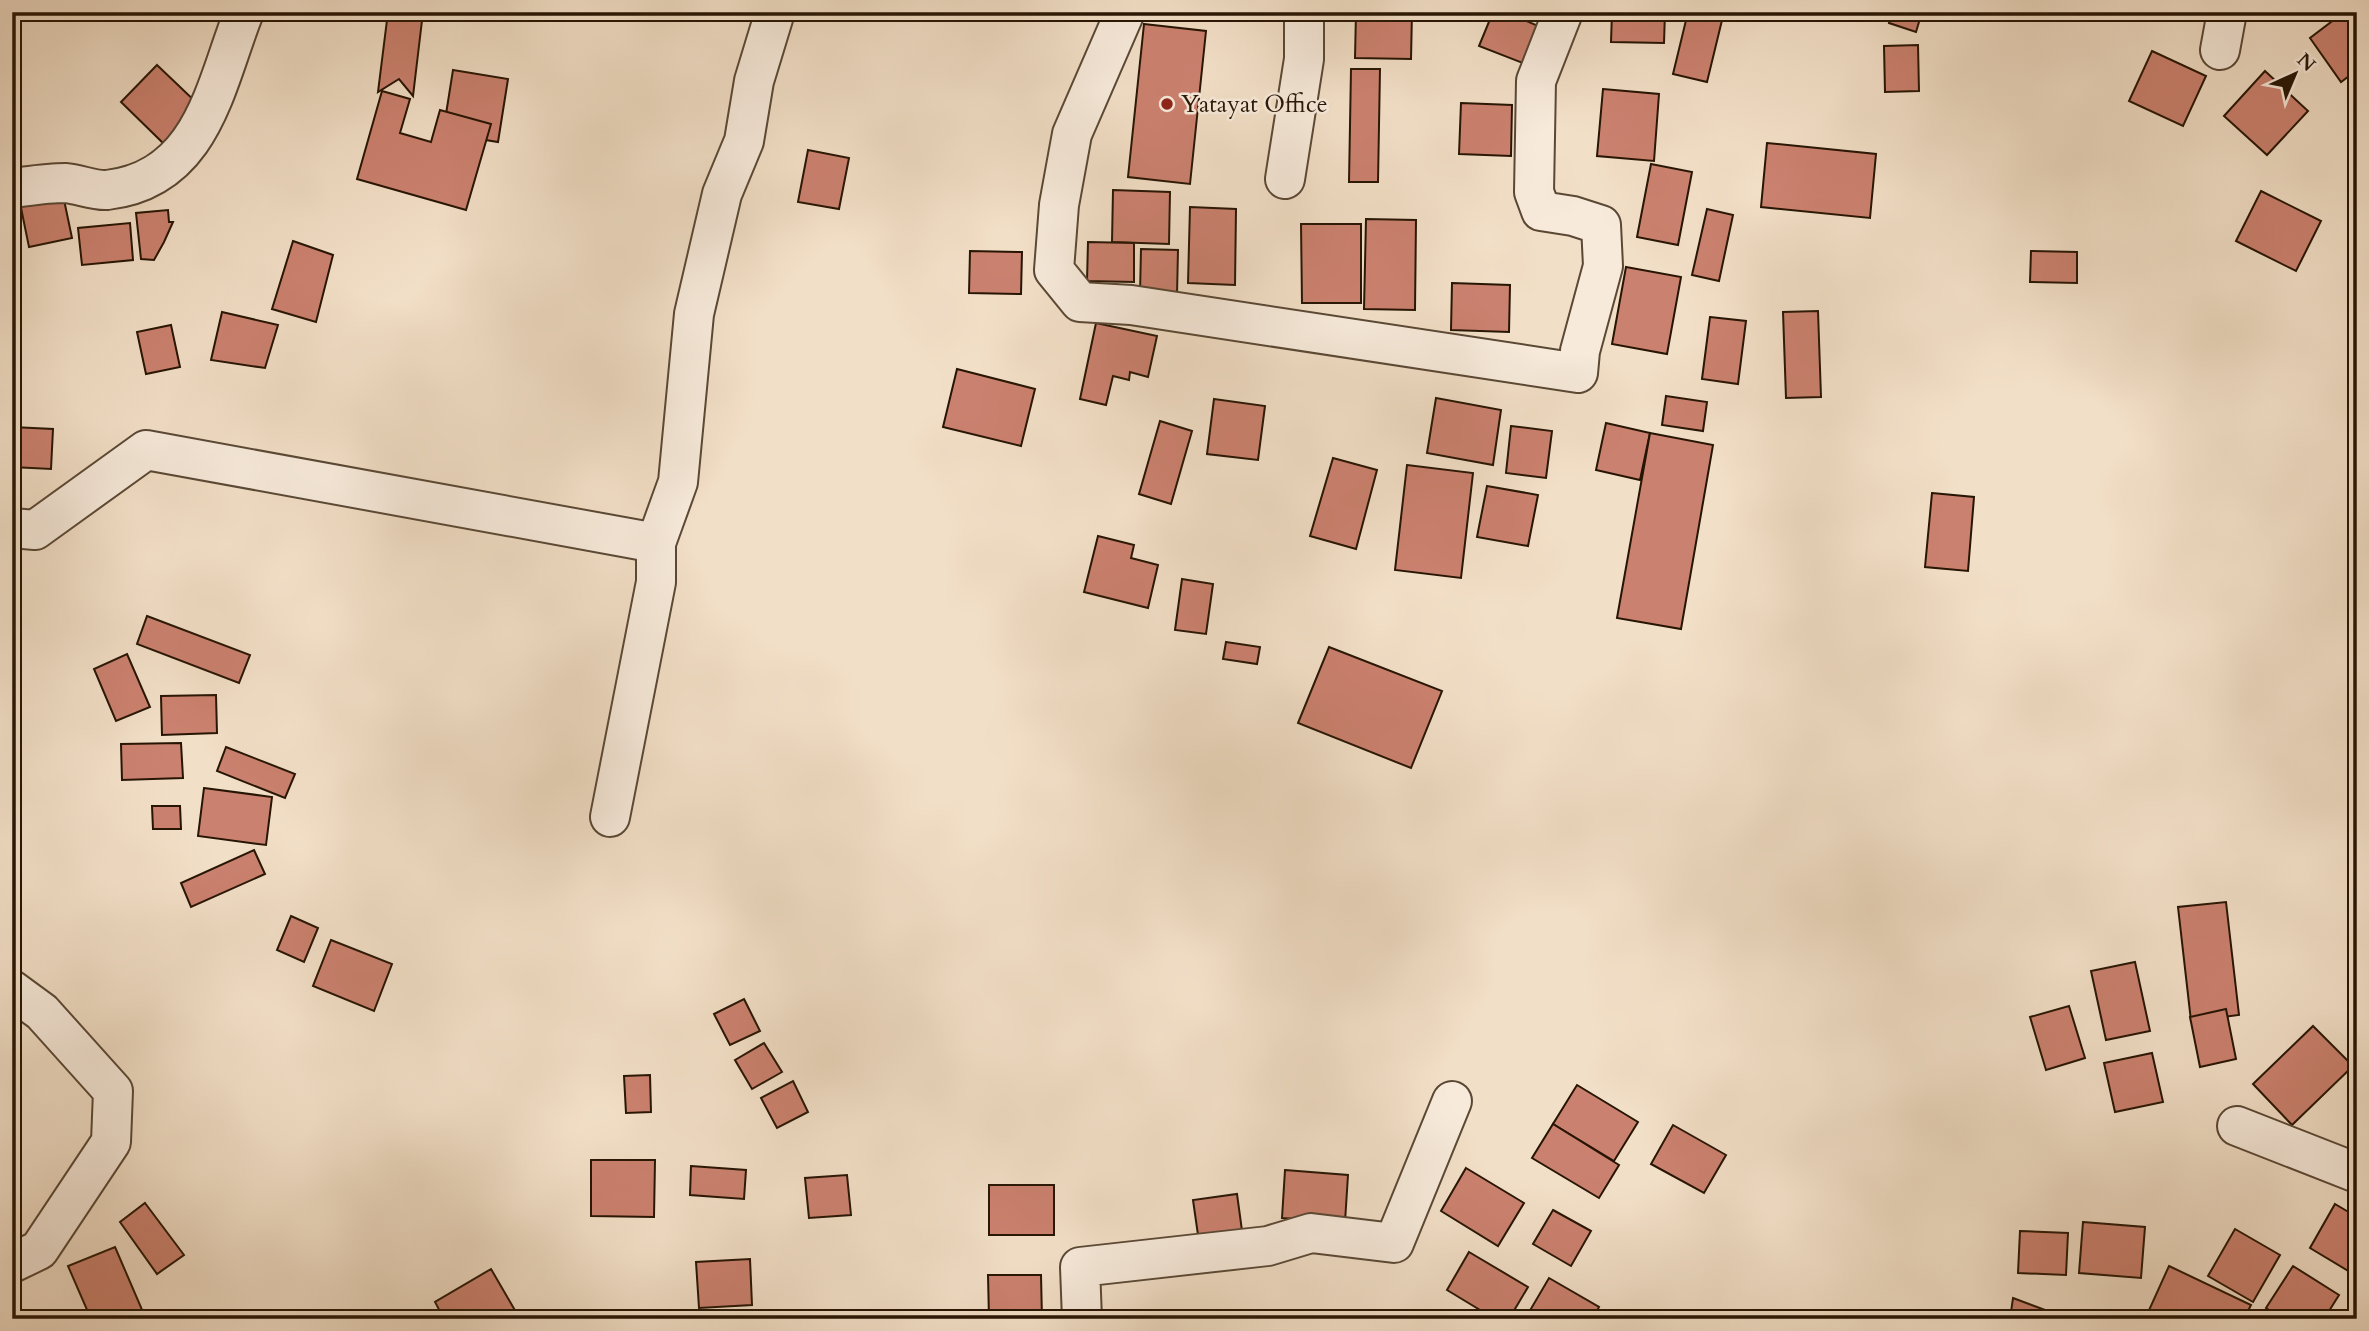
<svg xmlns="http://www.w3.org/2000/svg" width="2369" height="1331" font-family="Cardo,serif">
  <rect width="100%" height="100%" fill="#f2dfc7"/>
  <filter id="stains"><feTurbulence type="fractalNoise" baseFrequency=".00286" numOctaves="4"/><feColorMatrix values="0 0 0 0 .2 0 0 0 0 .09 0 0 0 0 .02 0 0 0 .5 -.17"/></filter>
  <radialGradient id="worn" r=".72"><stop offset=".6" stop-color="#630" stop-opacity="0"/><stop offset="1" stop-color="#630" stop-opacity=".3"/></radialGradient>
  <!-- building -->
  <g fill="#cb816f" stroke="#271504" stroke-width="2">
    <polygon points="388,12 423,12 413,96 399,79 378,92"/>
    <polygon points="479,12 519,12 518,18"/>
    <polygon points="1356,12 1412,12 1411,59 1355,58"/>
    <polygon points="1493,12 1505,12 1543,28 1528,65 1479,46"/>
    <polygon points="1612,12 1665,12 1664,43 1611,42"/>
    <polygon points="1688,12 1724,12 1707,82 1673,74"/>
    <polygon points="1892,12 1922,12 1916,32 1889,23"/>
    <polygon points="2357,12 2357,29 2343,13"/>
    <polygon points="2343,13 2357,32 2357,70 2341,82 2310,38"/>
    <polygon points="1144,24 1206,31 1190,184 1128,177"/>
    <polygon points="1918,45 1919,91 1885,92 1884,46"/>
    <polygon points="2152,51 2206,76 2183,126 2129,101"/>
    <polygon points="157,65 200,106 164,144 121,102"/>
    <polygon points="1351,69 1380,69 1378,182 1349,182"/>
    <polygon points="453,70 508,79 498,142 443,133"/>
    <polygon points="2265,71 2308,111 2267,155 2224,116"/>
    <polygon points="1603,89 1659,94 1654,161 1597,156"/>
    <polygon points="382,91 410,99 400,133 431,142 440,110 491,124 466,210 357,179"/>
    <polygon points="1461,103 1512,105 1511,156 1459,154"/>
    <polygon points="1767,143 1876,154 1870,218 1761,207"/>
    <polygon points="808,150 849,158 839,209 798,202"/>
    <polygon points="1651,164 1692,172 1678,245 1637,237"/>
    <polygon points="1113,190 1170,192 1169,244 1112,242"/>
    <polygon points="2261,191 2321,221 2296,271 2236,241"/>
    <polygon points="63,195 72,238 29,247 20,203"/>
    <polygon points="1190,207 1236,209 1235,285 1188,283"/>
    <polygon points="1707,209 1733,215 1719,281 1692,275"/>
    <polygon points="168,210 169,222 173,222 164,242 154,260 141,259 136,213"/>
    <polygon points="1366,219 1416,220 1415,310 1364,309"/>
    <polygon points="130,223 133,260 82,265 78,228"/>
    <polygon points="1301,224 1361,224 1361,303 1302,303"/>
    <polygon points="293,241 333,255 316,322 272,309"/>
    <polygon points="1088,242 1134,243 1134,282 1087,281"/>
    <polygon points="1141,249 1178,250 1177,295 1140,293"/>
    <polygon points="970,251 1022,252 1021,294 969,293"/>
    <polygon points="2031,251 2077,252 2077,283 2030,282"/>
    <polygon points="1626,267 1681,277 1667,354 1612,344"/>
    <polygon points="1452,283 1510,285 1509,332 1451,330"/>
    <polygon points="1818,311 1821,397 1786,398 1783,312"/>
    <polygon points="222,312 278,325 265,368 211,360"/>
    <polygon points="1710,317 1746,321 1738,384 1702,379"/>
    <polygon points="1096,323 1157,336 1148,377 1130,372 1129,380 1113,376 1106,405 1080,399"/>
    <polygon points="171,325 180,367 146,374 137,332"/>
    <polygon points="957,369 1035,389 1021,446 943,427"/>
    <polygon points="1666,396 1707,402 1703,431 1662,425"/>
    <polygon points="1436,398 1501,410 1493,465 1427,453"/>
    <polygon points="1214,399 1265,406 1258,460 1207,454"/>
    <polygon points="1160,421 1192,431 1171,504 1139,494"/>
    <polygon points="1606,423 1650,433 1640,480 1596,470"/>
    <polygon points="1511,426 1552,431 1546,478 1506,473"/>
    <polygon points="12,427 53,429 51,469 12,467"/>
    <polygon points="1650,433 1713,445 1681,629 1617,618"/>
    <polygon points="1333,458 1377,470 1356,549 1310,536"/>
    <polygon points="1407,465 1473,473 1461,578 1395,570"/>
    <polygon points="1487,486 1538,495 1528,546 1477,537"/>
    <polygon points="1932,493 1974,497 1968,571 1925,567"/>
    <polygon points="1098,536 1134,545 1131,558 1158,565 1148,608 1084,592"/>
    <polygon points="1182,579 1213,584 1206,634 1175,630"/>
    <polygon points="147,616 250,655 239,683 137,644"/>
    <polygon points="1226,642 1260,647 1257,664 1223,659"/>
    <polygon points="1329,647 1442,691 1411,768 1298,723"/>
    <polygon points="127,654 150,707 116,721 94,669"/>
    <polygon points="216,695 217,733 162,735 161,696"/>
    <polygon points="181,743 183,778 122,780 121,744"/>
    <polygon points="226,747 295,774 285,798 217,771"/>
    <polygon points="204,788 272,797 266,845 198,836"/>
    <polygon points="152,806 180,806 181,829 153,829"/>
    <polygon points="254,850 265,874 191,907 181,883"/>
    <polygon points="2226,902 2239,1015 2191,1021 2178,907"/>
    <polygon points="291,916 318,928 304,962 277,950"/>
    <polygon points="331,940 392,964 374,1011 313,986"/>
    <polygon points="2135,962 2150,1031 2106,1040 2091,971"/>
    <polygon points="744,999 760,1031 730,1045 714,1014"/>
    <polygon points="2069,1006 2085,1058 2046,1070 2030,1017"/>
    <polygon points="2226,1009 2236,1059 2200,1067 2190,1017"/>
    <polygon points="2313,1026 2353,1066 2292,1125 2253,1084"/>
    <polygon points="764,1043 782,1072 752,1089 735,1060"/>
    <polygon points="2152,1053 2163,1102 2115,1112 2104,1063"/>
    <polygon points="650,1075 651,1112 626,1113 624,1076"/>
    <polygon points="793,1081 808,1112 777,1128 761,1098"/>
    <polygon points="1577,1085 1638,1122 1614,1161 1553,1124"/>
    <polygon points="1553,1124 1619,1165 1599,1198 1532,1158"/>
    <polygon points="1673,1125 1726,1155 1704,1193 1651,1164"/>
    <polygon points="591,1160 655,1160 654,1217 591,1216"/>
    <polygon points="691,1166 746,1170 744,1199 690,1195"/>
    <polygon points="1466,1168 1524,1203 1498,1246 1441,1211"/>
    <polygon points="1285,1170 1348,1175 1345,1222 1282,1218"/>
    <polygon points="847,1175 851,1215 809,1218 805,1178"/>
    <rect x="989" y="1185" width="65" height="50"/>
    <polygon points="1237,1194 1243,1238 1199,1242 1193,1200"/>
    <polygon points="145,1203 184,1255 157,1274 120,1222"/>
    <polygon points="2335,1204 2357,1217 2355,1275 2310,1248"/>
    <polygon points="1553,1210 1591,1231 1571,1266 1533,1244"/>
    <polygon points="2083,1222 2145,1227 2141,1278 2079,1273"/>
    <polygon points="2235,1229 2280,1255 2253,1302 2208,1276"/>
    <polygon points="2020,1231 2068,1233 2066,1275 2018,1273"/>
    <polygon points="115,1247 143,1312 129,1319 91,1319 68,1266"/>
    <polygon points="1469,1252 1528,1287 1509,1319 1495,1319 1447,1290"/>
    <polygon points="750,1259 752,1305 699,1308 696,1262"/>
    <polygon points="2169,1266 2251,1305 2244,1319 2145,1319"/>
    <polygon points="2293,1266 2339,1295 2324,1319 2283,1319 2266,1308"/>
    <polygon points="491,1269 520,1319 444,1319 435,1302"/>
    <polygon points="988,1275 1041,1275 1042,1319 989,1319"/>
    <polygon points="1549,1278 1599,1307 1593,1319 1525,1319"/>
    <polygon points="2013,1298 2069,1319 2010,1319"/>
    <polygon points="286,1313 287,1319 238,1319 238,1318"/>
  </g>
  <g fill="none" stroke-linecap="round" stroke-linejoin="round">
    <defs>
      <g id="street">
        <polyline points="1125,12 1072,134 1059,205 1054,270 1080,302 1131,305 1578,373 1580,351 1603,266 1601,225 1573,216 1541,211 1534,192 1536,81 1563,12"/>
        <polyline points="2220,50 2227,12"/>
        <polyline points="1285,179 1304,59 1304,12"/>
        <path d="M 12,188 C 29,186 48,183 65,183 C 79,184 94,191 107,190 C 203,179 215,85 244,12"/>
        <polyline points="12,528 35,530 146,450 656,543 678,482 694,314 722,194 744,141 754,81 775,12"/>
        <polyline points="610,817 656,582 656,543"/>
        <polyline points="12,990 42,1012 113,1091 111,1142 39,1250 12,1263"/>
        <polyline points="2237,1126 2357,1173"/>
        <polyline points="1082,1319 1080,1267 1268,1246 1311,1233 1394,1243 1452,1101"/>
      </g>
    </defs>
    <!-- street casing -->
    <use href="#street" stroke="#5a4835" stroke-width="42"/>
    <!-- street -->
    <use href="#street" stroke="#f7eadb" stroke-width="38"/>
  </g>
  <!-- markers -->
  <circle fill="#8f2418" stroke="#f7eadb" stroke-width="2.5" cx="1167" cy="104" r="7"/>
  <g text-anchor="middle" stroke-width="5" stroke-linejoin="round" paint-order="stroke">
    <!-- poi labels -->
    <g font-size="24" fill="#271504" stroke="#f7eadb" text-anchor="start">
      <text x="1181" y="112">Yatayat Office</text>
    </g>
  </g>
  <!-- margin -->
  <rect width="2369" height="1331" fill="none" stroke="#f2dfc7" stroke-width="42"/>
  <rect x="14" y="14" width="2341" height="1303" fill="none" stroke="#271504" stroke-width="3.5"/>
  <rect x="21" y="21" width="2327" height="1289" fill="none" stroke="#271504" stroke-width="2"/>
  <!-- north arrow -->
  <g transform="translate(2295 74) rotate(44)" stroke="#f7eadb" stroke-width="5" paint-order="stroke">
  <path d="M0-5L12 26L0 18L-12 26Z" fill="#271504"/>
  <text y="-10" font-size="19" font-weight="bold" text-anchor="middle" fill="#271504">N</text>
  </g>
  <rect width="100%" height="100%" filter="url(#stains)"/>
  <rect width="100%" height="100%" fill="url(#worn)"/>
</svg>
